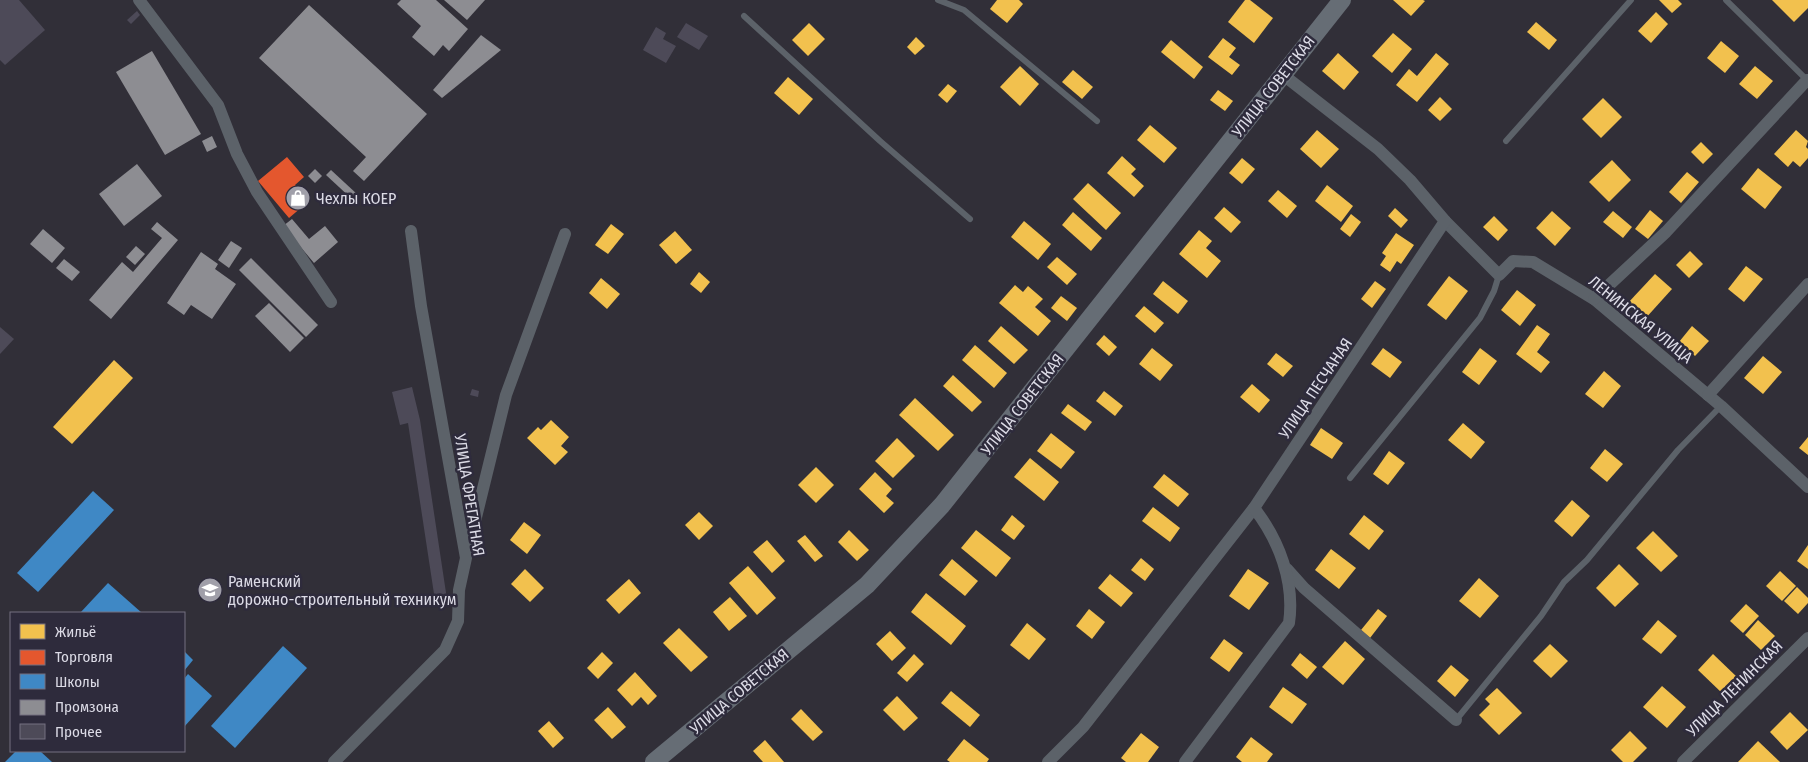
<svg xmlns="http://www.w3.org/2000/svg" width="1808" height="762" font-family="'Fira Sans Condensed',sans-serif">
  <rect width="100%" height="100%" fill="#312f38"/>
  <!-- homes -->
  <g fill="#f2c14e">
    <polygon points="997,0 1019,0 1023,4 1007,23 990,9"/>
    <polygon points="1245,0 1250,0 1273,18 1254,43 1228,22"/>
    <polygon points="1393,0 1423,0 1425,1 1411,16"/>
    <polygon points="1659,0 1678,0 1682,4 1672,13"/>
    <polygon points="1772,0 1808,0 1808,8 1794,22"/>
    <polygon points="1656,12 1668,24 1651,43 1638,31"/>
    <polygon points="1536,22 1557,40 1549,50 1527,32"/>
    <polygon points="809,23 825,39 808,56 792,40"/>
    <polygon points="1393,33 1412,49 1392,73 1372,56"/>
    <polygon points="916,37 925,46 915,55 907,47"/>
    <polygon points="1223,38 1236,48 1229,57 1240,65 1232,75 1208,57"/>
    <polygon points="1171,40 1203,67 1194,79 1161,52"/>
    <polygon points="1721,41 1739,56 1725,73 1707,58"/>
    <polygon points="1338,53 1359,72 1344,90 1322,71"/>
    <polygon points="1436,53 1449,64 1417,102 1396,85 1409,69 1417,76"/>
    <polygon points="1020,66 1039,84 1020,106 1000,87"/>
    <polygon points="1755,66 1773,81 1757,99 1739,84"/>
    <polygon points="1073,70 1093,87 1082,99 1062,82"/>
    <polygon points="788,77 813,99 799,115 774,93"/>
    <polygon points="948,84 957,91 947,103 938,95"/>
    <polygon points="1218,90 1233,101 1225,111 1210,100"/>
    <polygon points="1440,97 1452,109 1440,121 1428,110"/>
    <polygon points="1603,98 1622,117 1601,138 1582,119"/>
    <polygon points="1150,125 1177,148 1164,163 1137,140"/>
    <polygon points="1317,130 1339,149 1321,168 1300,149"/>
    <polygon points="1796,130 1808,141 1806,147 1808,149 1808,158 1800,167 1793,161 1788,167 1774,154"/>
    <polygon points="1701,142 1713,154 1703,164 1691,152"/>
    <polygon points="1122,156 1136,169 1131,174 1144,186 1134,197 1107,173"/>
    <polygon points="1242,158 1255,169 1242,184 1229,173"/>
    <polygon points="1612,160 1631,180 1609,202 1589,182"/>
    <polygon points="1758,168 1782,187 1765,209 1741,189"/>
    <polygon points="1687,172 1699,182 1681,203 1669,192"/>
    <polygon points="1088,183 1121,213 1106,230 1073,199"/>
    <polygon points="1327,185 1353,206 1341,222 1315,201"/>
    <polygon points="1278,190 1297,206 1287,218 1268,201"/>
    <polygon points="1224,207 1241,222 1231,233 1214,218"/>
    <polygon points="1395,208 1408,220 1401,228 1388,216"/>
    <polygon points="1650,210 1663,221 1648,239 1635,229"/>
    <polygon points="1552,211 1571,228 1555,246 1536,228"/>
    <polygon points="1613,211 1632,227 1623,238 1603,222"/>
    <polygon points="1073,212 1102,238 1091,251 1062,225"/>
    <polygon points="1351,214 1361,222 1350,237 1340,229"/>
    <polygon points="1494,216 1508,230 1498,241 1483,227"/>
    <polygon points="1024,221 1051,244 1038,260 1011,237"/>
    <polygon points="611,224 624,234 608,254 595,245"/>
    <polygon points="1199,230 1212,241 1206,248 1221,261 1207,278 1179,254"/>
    <polygon points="675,231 692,250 676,264 659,245"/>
    <polygon points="1396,233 1414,245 1401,264 1397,261 1390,272 1380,265 1386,256 1382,253"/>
    <polygon points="1690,251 1703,264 1689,278 1676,265"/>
    <polygon points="1057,257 1077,274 1067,285 1047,267"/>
    <polygon points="1746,266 1763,279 1744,302 1728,289"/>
    <polygon points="699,272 710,282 701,293 690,284"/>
    <polygon points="1655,274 1672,289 1644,320 1627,304"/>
    <polygon points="1449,276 1468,291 1446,320 1427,305"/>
    <polygon points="601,278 620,294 607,309 589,293"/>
    <polygon points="1163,281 1188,301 1178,314 1153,294"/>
    <polygon points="1375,281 1386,289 1372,308 1361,299"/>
    <polygon points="1015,285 1023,292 1028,286 1043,299 1035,307 1051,321 1038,336 999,303"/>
    <polygon points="1517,290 1536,305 1520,326 1501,310"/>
    <polygon points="1061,296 1077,308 1067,321 1051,308"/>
    <polygon points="1144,306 1164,323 1155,333 1135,316"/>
    <polygon points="1537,325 1550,334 1537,352 1550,362 1541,373 1516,354"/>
    <polygon points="1001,326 1028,350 1014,364 988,341"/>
    <polygon points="1692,326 1709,341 1695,356 1679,342"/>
    <polygon points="1104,335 1117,347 1109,356 1096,344"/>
    <polygon points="975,345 1007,373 994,388 962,360"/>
    <polygon points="1152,348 1173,365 1160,381 1139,364"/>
    <polygon points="1383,348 1402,362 1390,378 1371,364"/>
    <polygon points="1480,348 1497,361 1479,385 1462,372"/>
    <polygon points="1276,353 1293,366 1283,377 1267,364"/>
    <polygon points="1763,356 1782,372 1763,394 1744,378"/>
    <polygon points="114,360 133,378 72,444 53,427"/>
    <polygon points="1604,371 1621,386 1603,408 1585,394"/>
    <polygon points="953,375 982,402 972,412 943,386"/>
    <polygon points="1252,384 1270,400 1259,413 1240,397"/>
    <polygon points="1104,391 1123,406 1115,416 1096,401"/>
    <polygon points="915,398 954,435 938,451 899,415"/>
    <polygon points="1068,404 1092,422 1085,431 1061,413"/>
    <polygon points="551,420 569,437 561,446 568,452 555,465 527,438 538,427 541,430"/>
    <polygon points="1463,423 1485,442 1471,459 1448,440"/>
    <polygon points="1321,428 1343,443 1332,459 1310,445"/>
    <polygon points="1051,433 1075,452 1061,469 1037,451"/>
    <polygon points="1808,437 1808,455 1799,448"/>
    <polygon points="897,438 915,456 893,478 875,461"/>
    <polygon points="1605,449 1623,464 1607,482 1590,468"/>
    <polygon points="1389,451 1405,463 1388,485 1373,474"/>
    <polygon points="1030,458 1059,482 1044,501 1014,477"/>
    <polygon points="816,467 834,485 816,503 798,485"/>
    <polygon points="875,472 892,489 886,496 894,503 884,513 859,489"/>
    <polygon points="1164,474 1189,494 1178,507 1153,487"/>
    <polygon points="1572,500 1590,516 1572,537 1554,521"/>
    <polygon points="1153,507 1180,528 1170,542 1142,521"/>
    <polygon points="699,512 713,526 699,540 685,525"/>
    <polygon points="1012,515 1025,526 1014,540 1001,530"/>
    <polygon points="1364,515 1384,531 1369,550 1349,534"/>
    <polygon points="524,522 541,535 527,554 510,540"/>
    <polygon points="849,530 869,550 857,561 838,542"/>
    <polygon points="976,530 1011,558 996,577 961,548"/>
    <polygon points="1653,531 1678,556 1661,572 1636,548"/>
    <polygon points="805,535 823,556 815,562 797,541"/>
    <polygon points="767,540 785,561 772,573 753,552"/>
    <polygon points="1808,545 1808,569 1797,561"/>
    <polygon points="1331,549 1356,568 1339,589 1315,570"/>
    <polygon points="1141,558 1154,569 1145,581 1131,570"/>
    <polygon points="952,559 978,581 965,596 939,575"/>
    <polygon points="1619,564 1639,584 1615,607 1596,588"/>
    <polygon points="748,566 776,598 757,615 729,583"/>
    <polygon points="525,569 544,588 530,602 511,584"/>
    <polygon points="1248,569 1269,583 1249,610 1229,596"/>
    <polygon points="1780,571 1796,586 1782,601 1766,586"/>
    <polygon points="1110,574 1133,593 1121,607 1098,588"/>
    <polygon points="1479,578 1499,596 1480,618 1459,601"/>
    <polygon points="629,579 641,593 619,614 606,600"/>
    <polygon points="1797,587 1808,598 1808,603 1798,614 1784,601"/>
    <polygon points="926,593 966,626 951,645 911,612"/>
    <polygon points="730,597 747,616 729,631 713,612"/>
    <polygon points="1746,604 1759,616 1743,633 1730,621"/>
    <polygon points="1089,609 1105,622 1092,639 1076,626"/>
    <polygon points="1378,609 1387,616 1370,638 1361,630"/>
    <polygon points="1658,620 1677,636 1661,654 1642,639"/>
    <polygon points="1758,620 1775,636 1761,650 1745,635"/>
    <polygon points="1027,623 1046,639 1029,660 1010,645"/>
    <polygon points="679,628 708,657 691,672 663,643"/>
    <polygon points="890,631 906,648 892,661 876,644"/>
    <polygon points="1224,639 1243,653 1229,672 1210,658"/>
    <polygon points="1345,641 1365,659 1343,685 1322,667"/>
    <polygon points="1550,644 1568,661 1551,678 1533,661"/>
    <polygon points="602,652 613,663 598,679 587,668"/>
    <polygon points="1300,653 1317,667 1307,679 1291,665"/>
    <polygon points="914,654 924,664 907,682 897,673"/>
    <polygon points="1713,654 1738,678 1723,694 1698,670"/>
    <polygon points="1451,665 1469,680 1455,697 1437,681"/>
    <polygon points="635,672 657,696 648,705 641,697 632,706 617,690"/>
    <polygon points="1662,686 1686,707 1667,728 1643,707"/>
    <polygon points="1283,687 1307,704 1292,724 1269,707"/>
    <polygon points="1497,688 1522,713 1499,735 1479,715 1490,704 1485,699"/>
    <polygon points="951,691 980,715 970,727 941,703"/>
    <polygon points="897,696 918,718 904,731 883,710"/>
    <polygon points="608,707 626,727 612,739 594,720"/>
    <polygon points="801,709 823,732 813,741 791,719"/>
    <polygon points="1790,712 1808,730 1787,750 1770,732"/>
    <polygon points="549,721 564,738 553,748 538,731"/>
    <polygon points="1630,731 1647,748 1633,762 1623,762 1611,750"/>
    <polygon points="1141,733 1159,747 1148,762 1126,762 1121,758"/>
    <polygon points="1251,737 1273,754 1267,762 1242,762 1236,757"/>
    <polygon points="964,739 989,759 987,762 950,762 947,760"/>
    <polygon points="765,740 784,762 763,762 753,751"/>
    <polygon points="1758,741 1780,762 1738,762"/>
  </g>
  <!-- shops -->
  <polygon fill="#e4572e" points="287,157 304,177 295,185 309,201 289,218 258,181"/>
  <!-- schools -->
  <g fill="#3f88c5">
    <polygon points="93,491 114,510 38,592 17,573"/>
    <polygon points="108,583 142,613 80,613"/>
    <polygon points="283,646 307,668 235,748 211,726"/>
    <polygon points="184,651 193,660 184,671"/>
    <polygon points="188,674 212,696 184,727 184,679"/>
    <polygon points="16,751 40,751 52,762 5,762"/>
  </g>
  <!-- industry -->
  <g fill="#8d8d92">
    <polygon points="401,0 436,0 468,29 449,51 443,45 434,56 412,37 421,26 397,4"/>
    <polygon points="444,0 485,0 467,20"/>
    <polygon points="309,5 427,114 364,181 353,171 366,157 259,58"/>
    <polygon points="481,35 501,50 442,98 433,90"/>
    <polygon points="152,51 201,134 165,155 116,72"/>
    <polygon points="212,136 217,147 207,152 202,141"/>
    <polygon points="137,164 162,196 124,226 99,194"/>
    <polygon points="315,169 322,176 315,183 308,176"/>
    <polygon points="331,170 358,195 353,200 326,175"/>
    <polygon points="292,219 309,239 325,226 338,242 314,263 283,226"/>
    <polygon points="157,222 178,240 111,319 89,300 122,262 133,272 162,238 151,229"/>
    <polygon points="43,229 65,248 52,263 30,244"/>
    <polygon points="231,241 242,248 229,268 218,260"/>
    <polygon points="136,246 145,254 135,265 126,257"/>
    <polygon points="201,252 218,264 215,269 236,284 212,319 191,305 184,315 167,303"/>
    <polygon points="251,258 318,325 306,337 239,270"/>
    <polygon points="64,259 80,272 72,281 56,268"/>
    <polygon points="269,303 304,338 290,352 255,316"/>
  </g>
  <!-- building -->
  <g fill="#4d4a58">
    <polygon points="0,0 19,0 45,30 5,65 0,60"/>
    <polygon points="137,11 140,15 131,24 127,20"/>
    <polygon points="686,23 708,36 699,50 677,37"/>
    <polygon points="656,27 666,33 663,39 676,46 666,63 643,50"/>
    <polygon points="0,327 14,339 0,354"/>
    <polygon points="412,387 420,420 448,606 436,607 408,423 400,425 392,392"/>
    <polygon points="472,389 479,391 478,397 470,395"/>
  </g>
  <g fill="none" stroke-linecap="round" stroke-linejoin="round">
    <!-- lane -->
    <g stroke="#5c6269" stroke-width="6">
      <polyline points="938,0 964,10 1097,121"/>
      <polyline points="1726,0 1807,80"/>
      <polyline points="744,16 880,141 970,219"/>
      <polyline points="1506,141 1631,0"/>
      <polyline points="1350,478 1480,318 1494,291 1499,275"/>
      <polyline points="1456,720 1541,616 1564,582 1587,560 1678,450 1721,406"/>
    </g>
    <!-- street -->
    <g stroke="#5c6269" stroke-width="12">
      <polyline points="139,0 218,105 237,154 257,192 331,302"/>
      <polyline points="1445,221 1499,275 1513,261 1533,262 1594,299 1721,406 1808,487"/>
      <polyline points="1594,299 1666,232 1807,80 1808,82"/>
      <polyline points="1708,395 1808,284"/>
      <polyline points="467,554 506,395 565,234"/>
      <polyline points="1287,569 1304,588 1456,720"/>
      <polyline points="334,762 445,650 458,621 459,590 466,558 421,306 411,231"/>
      <polyline points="1048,762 1083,727 1254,508"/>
      <path d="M 1185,762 L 1289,623 C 1295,582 1279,540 1254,508 L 1445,221 L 1410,180 L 1378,149 L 1282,74"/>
      <polyline points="1683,762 1808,638"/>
    </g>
    <!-- secondary -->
    <polyline stroke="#666d75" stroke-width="18" points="654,762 867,585 942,505 1342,0"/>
  </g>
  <!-- icons -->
  <defs>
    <symbol id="shop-disc" viewBox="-11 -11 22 22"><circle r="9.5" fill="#a09fa9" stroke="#2e2b3c"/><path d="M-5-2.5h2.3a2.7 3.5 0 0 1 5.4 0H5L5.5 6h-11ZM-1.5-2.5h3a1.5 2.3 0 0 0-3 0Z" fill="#fff"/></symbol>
    <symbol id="university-disc" viewBox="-11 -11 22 22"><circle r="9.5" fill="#a09fa9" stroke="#2e2b3c"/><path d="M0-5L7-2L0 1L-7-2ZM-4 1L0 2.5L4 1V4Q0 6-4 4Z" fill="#fff"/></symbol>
  </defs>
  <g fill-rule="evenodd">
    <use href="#shop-disc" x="284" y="184" width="28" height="28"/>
    <use href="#university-disc" x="196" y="576" width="28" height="28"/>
  </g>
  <g text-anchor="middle" stroke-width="5" stroke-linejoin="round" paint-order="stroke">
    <!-- street labels -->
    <g font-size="16" fill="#dcdbe6" stroke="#2e2b3c">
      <text transform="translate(1273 86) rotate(-52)" y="6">УЛИЦА СОВЕТСКАЯ</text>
      <text transform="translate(1641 319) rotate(39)" y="6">ЛЕНИНСКАЯ УЛИЦА</text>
      <text transform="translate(1315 388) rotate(-56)" y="6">УЛИЦА ПЕСЧАНАЯ</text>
      <text transform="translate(1022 404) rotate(-52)" y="6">УЛИЦА СОВЕТСКАЯ</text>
      <text transform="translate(470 495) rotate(81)" y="6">УЛИЦА ФРЕГАТНАЯ</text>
      <text transform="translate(1734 688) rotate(-45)" y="6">УЛИЦА ЛЕНИНСКАЯ</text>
      <text transform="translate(739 691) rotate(-40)" y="6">УЛИЦА СОВЕТСКАЯ</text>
    </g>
    <!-- poi labels -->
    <g font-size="16" fill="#dcdbe6" stroke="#2e2b3c" text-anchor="start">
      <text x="316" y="204">Чехлы КОЕР</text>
      <text x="228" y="587">Раменский<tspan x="228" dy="18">дорожно-строительный техникум</tspan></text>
    </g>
  </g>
  <!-- legend -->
  <rect x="10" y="612" width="175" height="140" fill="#2e2b3c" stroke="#747180"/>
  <rect x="20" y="624" width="25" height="15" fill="#f2c14e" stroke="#747180"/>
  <text x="55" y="637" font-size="15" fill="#dcdbe6">Жильё</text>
  <rect x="20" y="650" width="25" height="15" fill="#e4572e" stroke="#747180"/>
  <text x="55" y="662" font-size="15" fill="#dcdbe6">Торговля</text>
  <rect x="20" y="674" width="25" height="15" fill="#3f88c5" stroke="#747180"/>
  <text x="55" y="687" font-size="15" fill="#dcdbe6">Школы</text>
  <rect x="20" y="700" width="25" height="15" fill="#8d8d92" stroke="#747180"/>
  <text x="55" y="712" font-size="15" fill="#dcdbe6">Промзона</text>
  <rect x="20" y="724" width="25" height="15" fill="#4d4a58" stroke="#747180"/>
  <text x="55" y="737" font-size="15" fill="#dcdbe6">Прочее</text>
</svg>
